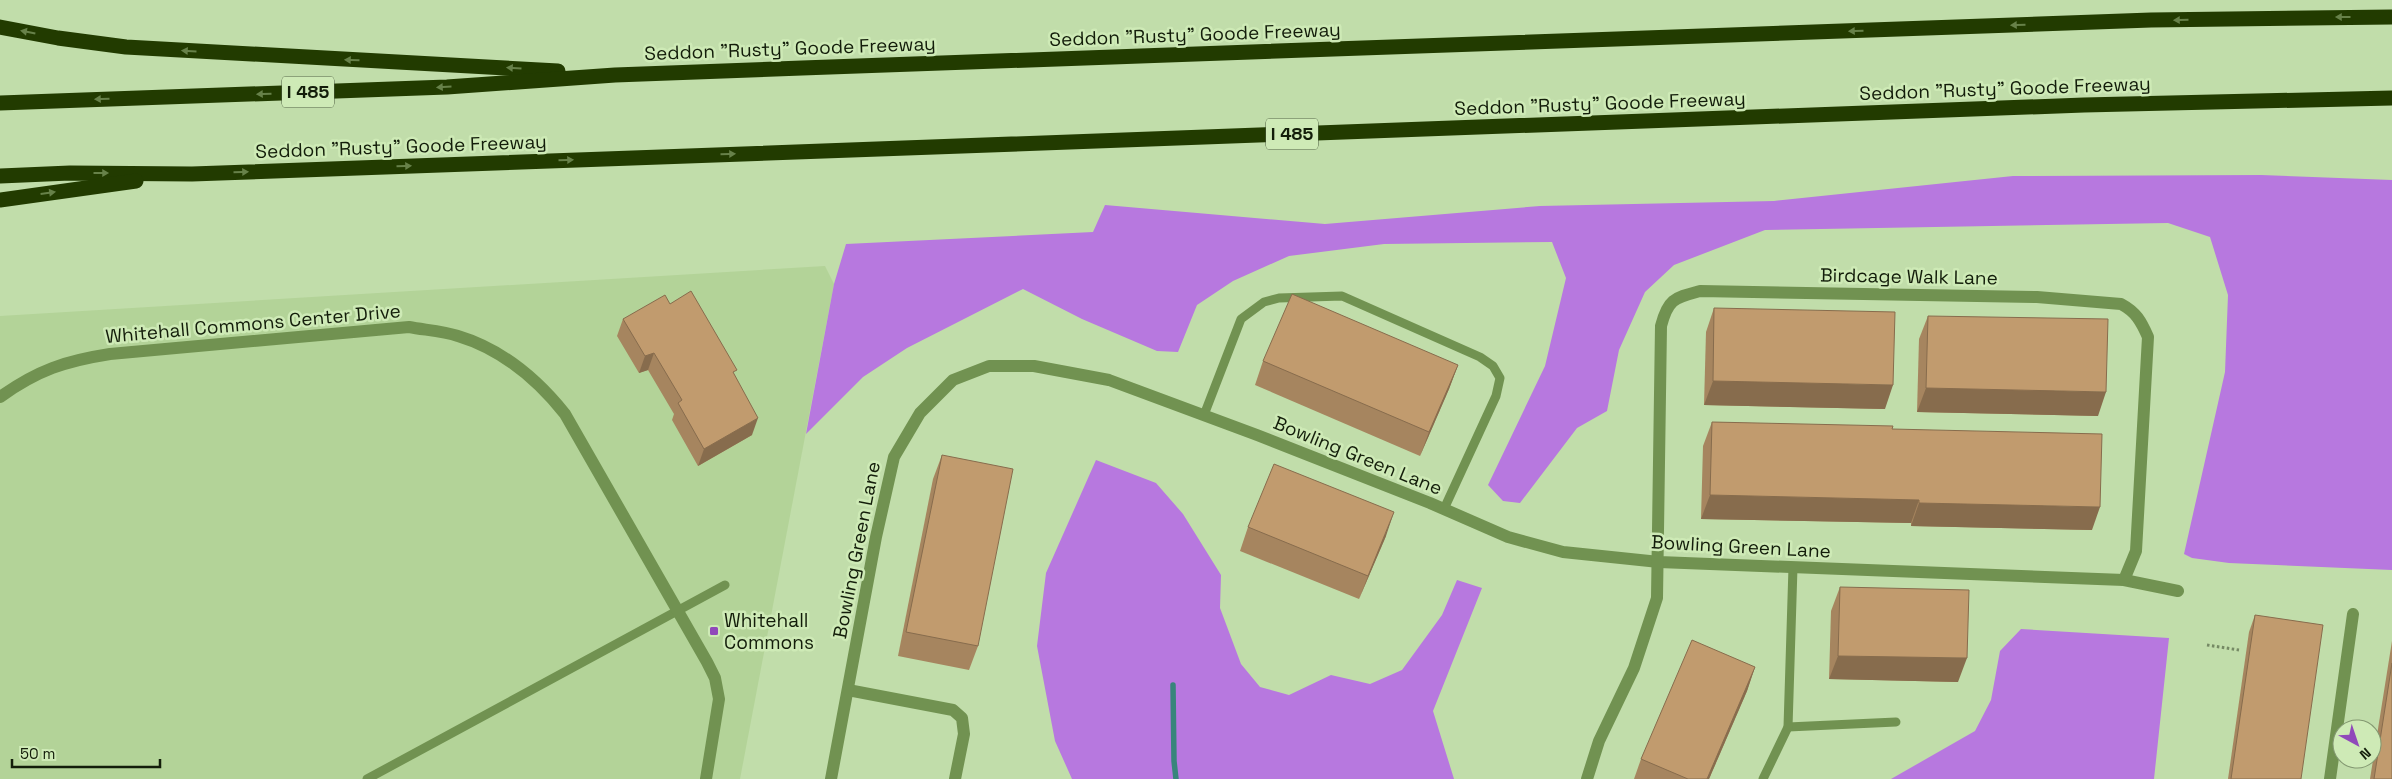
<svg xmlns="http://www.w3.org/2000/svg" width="2392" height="779" font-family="'Space Grotesk',sans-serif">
  <rect width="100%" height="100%" fill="#c1ddaa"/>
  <!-- built -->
  <polygon fill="#b3d398" points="825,266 834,284 740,779 0,779 0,316"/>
  <!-- forest -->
  <g fill="#b778df">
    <polygon points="2261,175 2392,180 2392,570 2229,563 2192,558 2184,554 2225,372 2228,295 2210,237 2168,223 1765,230 1674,265 1645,292 1619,350 1607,411 1577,428 1520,503 1503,501 1488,485 1545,366 1566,278 1552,242 1384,244 1289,256 1233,281 1197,305 1178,352 1157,351 1082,319 1023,289 907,348 863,377 806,434 834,284 846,244 1093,232 1105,205 1325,224 1540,206 1774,201 2013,176"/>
    <polygon points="1096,460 1156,483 1183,514 1221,575 1220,608 1241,664 1260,687 1289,695 1331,675 1370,684 1402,670 1442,615 1457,580 1482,588 1433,711 1454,779 1072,779 1055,741 1037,646 1046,573"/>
    <polygon points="2021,629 2169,638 2154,779 1891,779 1975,731 1991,700 2000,651"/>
  </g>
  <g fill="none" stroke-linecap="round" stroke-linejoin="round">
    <!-- stream -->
    <polyline stroke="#38857b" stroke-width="5.5" points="1173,685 1174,761 1176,779"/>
    <!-- path -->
    <polyline stroke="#758964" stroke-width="3" stroke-dasharray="2.5 2.5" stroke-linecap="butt" points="2207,645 2239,650"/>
    <!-- lane -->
    <g stroke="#719251" stroke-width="9">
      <polyline points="1204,415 1241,319 1264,302 1279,298 1342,296 1480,357 1493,366 1500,378 1496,396 1444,509"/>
      <polyline points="1788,727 1896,722"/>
      <polyline points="367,779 725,585"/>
      <polyline points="1763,779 1788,727 1793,567"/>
    </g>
    <!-- street -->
    <g stroke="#719251" stroke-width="12">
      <path d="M 0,397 C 38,370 65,361 110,354 L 409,327 C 425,330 443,331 458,336 C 501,349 537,379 565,414 L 707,662 L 715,678 L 719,699 L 706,779"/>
      <polyline points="848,690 953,710 962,718 964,734 955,779"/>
      <polyline points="831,779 876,537 894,457 920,413 953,380 989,366 1034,366 1109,380 1257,435 1430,503 1508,537 1563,552 1659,562 2124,580 2178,591"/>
      <path d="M 1587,779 L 1599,741 L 1634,668 L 1657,598 L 1661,326 C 1668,299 1674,298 1700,291 L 2037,297 L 2121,304 C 2136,312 2141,321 2148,337 L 2136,551 L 2124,580"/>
      <polyline points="2330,779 2353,614"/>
    </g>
    <!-- highway -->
    <g stroke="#223b00" stroke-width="15">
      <polyline points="0,27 58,38 126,47 558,71"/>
      <polyline points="0,103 447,87 615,75 802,68 2151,20 2392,17"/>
      <polyline points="0,176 70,173 192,174 2084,105 2392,98"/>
      <polyline points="0,200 136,181"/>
    </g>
  </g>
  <!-- wall -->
  <g fill="#a6855f">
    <polygon points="670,304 735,376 752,435 698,466 672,420 674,414 648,370 639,373 617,336 623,319"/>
    <polygon points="1714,308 1885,409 1704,405 1706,332"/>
    <polygon points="1928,316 2098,416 1917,412 1919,339"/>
    <polygon points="1263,361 1458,365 1449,389 1420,456 1255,385"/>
    <polygon points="1712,422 1892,429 2092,530 1911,526 1911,523 1701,519 1703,446"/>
    <polygon points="942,455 978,646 969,670 898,656 933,479"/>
    <polygon points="1248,527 1386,536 1359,599 1240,551"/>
    <polygon points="1840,587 1958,682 1829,679 1831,611"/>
    <polygon points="2255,615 2301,779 2228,779 2249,632"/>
    <polygon points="2392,641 2392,779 2370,779"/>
    <polygon points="1755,667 1747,691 1709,779 1634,779 1641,759"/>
  </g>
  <!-- shaded-wall -->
  <g fill="#876c4d">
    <polygon points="654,353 648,370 639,373 645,356"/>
    <polygon points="1458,365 1449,389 1420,456 1429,432"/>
    <polygon points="1713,381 1893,385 1885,409 1704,405"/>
    <polygon points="1926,388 2106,392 2098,416 1917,412"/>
    <polygon points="758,418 752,435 698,466 704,449"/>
    <polygon points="1710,495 1919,500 1911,523 1701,519"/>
    <polygon points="1919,503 2100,507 2092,530 1911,526"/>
    <polygon points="1394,512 1386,536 1359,599 1368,576"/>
    <polygon points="1838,656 1967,658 1958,682 1829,679"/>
    <polygon points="1755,667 1747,691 1709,779 1707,779"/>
  </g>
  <!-- building -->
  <g fill="#c19b6e" stroke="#876c4d">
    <polygon points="691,291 737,370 733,372 758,418 704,449 678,403 682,400 654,353 645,356 623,319 665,295 670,304"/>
    <polygon points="1292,294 1458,365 1429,432 1263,361"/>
    <polygon points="1714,308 1895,312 1893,385 1713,381"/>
    <polygon points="1928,316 2108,319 2106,392 1926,388"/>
    <polygon points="1712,422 1893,426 1892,429 2102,434 2100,507 1919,503 1919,500 1710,495"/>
    <polygon points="942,455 1013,469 978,646 906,632"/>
    <polygon points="1274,464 1394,512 1368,576 1248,527"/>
    <polygon points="1840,587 1969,590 1967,658 1838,656"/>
    <polygon points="2255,615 2323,625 2301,779 2231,779"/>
    <polygon points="1692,640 1755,667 1707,779 1688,779 1641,759"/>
    <polygon points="2392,663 2392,779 2374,779"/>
  </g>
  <!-- one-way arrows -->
  <defs><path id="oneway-solid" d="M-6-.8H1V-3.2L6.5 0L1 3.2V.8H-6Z" transform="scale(1.25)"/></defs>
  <g fill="#678149">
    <use href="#oneway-solid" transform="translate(2343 17) rotate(-180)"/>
    <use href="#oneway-solid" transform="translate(2181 20) rotate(179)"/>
    <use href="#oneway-solid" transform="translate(2018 25) rotate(178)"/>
    <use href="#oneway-solid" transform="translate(1856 31) rotate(178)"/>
    <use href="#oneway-solid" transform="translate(28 32) rotate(-169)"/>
    <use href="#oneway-solid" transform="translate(189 51) rotate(-177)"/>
    <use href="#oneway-solid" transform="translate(352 60) rotate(-178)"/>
    <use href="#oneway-solid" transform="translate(514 68) rotate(-176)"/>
    <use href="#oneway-solid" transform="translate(444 87) rotate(177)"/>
    <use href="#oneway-solid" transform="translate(264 94) rotate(178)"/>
    <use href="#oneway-solid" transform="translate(102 99) rotate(178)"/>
    <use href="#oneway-solid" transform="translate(728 154) rotate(-2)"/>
    <use href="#oneway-solid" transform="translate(566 160) rotate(-2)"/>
    <use href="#oneway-solid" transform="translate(404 166) rotate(-2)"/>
    <use href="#oneway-solid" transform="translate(241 172) rotate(-2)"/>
    <use href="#oneway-solid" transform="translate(101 173)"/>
    <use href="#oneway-solid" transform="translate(48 193) rotate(-8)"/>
  </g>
  <!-- markers -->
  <rect fill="#9048ba" stroke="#ceeab6" stroke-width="2" x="709" y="626" width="10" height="10" rx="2.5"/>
  <g text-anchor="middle" stroke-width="5" stroke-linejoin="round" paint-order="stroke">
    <!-- shield labels -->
    <g fill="#ceeab6" stroke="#4b5a3e" stroke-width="1">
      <rect x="282" y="76.5" width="52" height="31" rx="4"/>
      <rect x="1266" y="118.5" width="52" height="31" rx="4"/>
    </g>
    <g font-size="18" font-weight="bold" fill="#131d0a">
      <text x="308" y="98">I 485</text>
      <text x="1292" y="140">I 485</text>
    </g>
    <!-- street labels -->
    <g font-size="19" fill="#131d0a" stroke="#ceeab6">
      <text transform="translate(1195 34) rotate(-2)" y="7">Seddon "Rusty" Goode Freeway</text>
      <text transform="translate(790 48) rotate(-2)" y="7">Seddon "Rusty" Goode Freeway</text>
      <text transform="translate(2005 88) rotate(-2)" y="7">Seddon "Rusty" Goode Freeway</text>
      <text transform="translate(1600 103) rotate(-2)" y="7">Seddon "Rusty" Goode Freeway</text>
      <text transform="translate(401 146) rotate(-2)" y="7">Seddon "Rusty" Goode Freeway</text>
      <text transform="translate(1909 276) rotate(1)" y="7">Birdcage Walk Lane</text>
      <text transform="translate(253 323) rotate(-5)" y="7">Whitehall Commons Center Drive</text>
      <text transform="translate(1358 455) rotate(22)" y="7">Bowling Green Lane</text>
      <text transform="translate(1741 546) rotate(3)" y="7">Bowling Green Lane</text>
      <text transform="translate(856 550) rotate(-79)" y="7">Bowling Green Lane</text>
    </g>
    <!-- poi labels -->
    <g font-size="19" fill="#131d0a" stroke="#ceeab6" text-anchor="start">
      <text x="724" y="627">Whitehall<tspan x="724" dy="22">Commons</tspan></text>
    </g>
  </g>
  <!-- north arrow -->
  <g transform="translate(2357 744) rotate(140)"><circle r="24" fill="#ceeab6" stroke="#839871"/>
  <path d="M0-4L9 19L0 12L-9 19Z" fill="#9048ba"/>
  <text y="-8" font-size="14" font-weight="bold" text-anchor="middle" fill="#131d0a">N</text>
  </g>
  <!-- scale -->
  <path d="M12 759v8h148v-8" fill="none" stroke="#131d0a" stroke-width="2.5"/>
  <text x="20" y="759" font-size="15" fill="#131d0a" stroke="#ceeab6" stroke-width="4" paint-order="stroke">50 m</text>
</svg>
